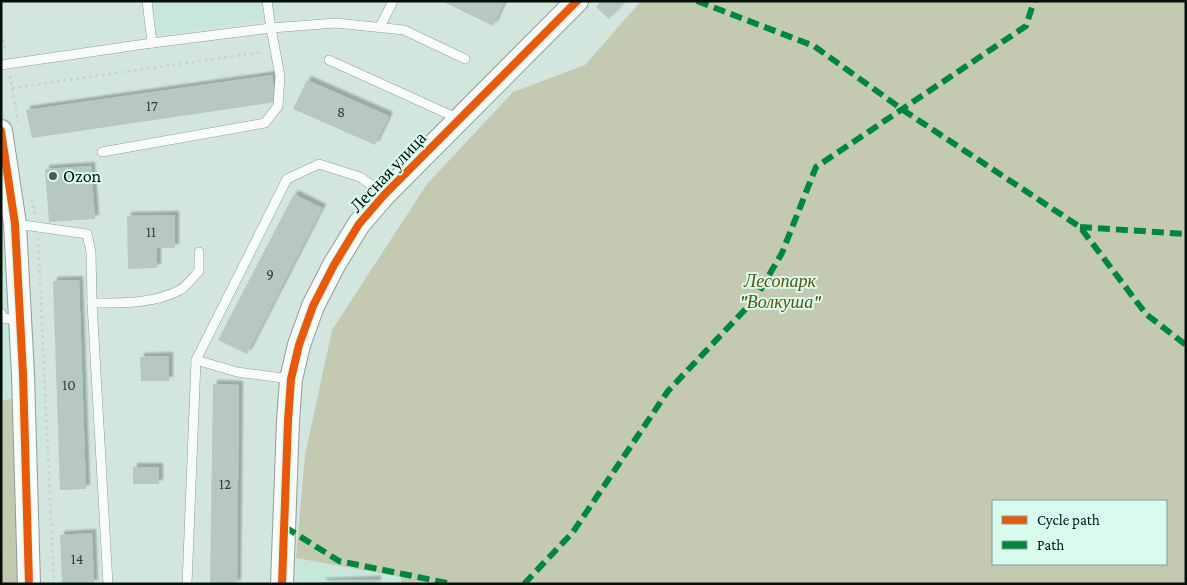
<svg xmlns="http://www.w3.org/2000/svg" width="1187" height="585" font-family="'Crimson Pro',serif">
  <defs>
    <filter id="shadow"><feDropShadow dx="4" dy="-4" stdDeviation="1" flood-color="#0004"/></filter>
  </defs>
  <rect width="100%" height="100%" fill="#d3e6de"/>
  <!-- built -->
  <g fill="#c6e7d9">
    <polygon points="141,1 278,1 280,17 146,37"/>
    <polygon points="1,191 9,241 15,398 1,401"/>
    <polygon points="296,558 401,577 401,584 295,584"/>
  </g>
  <!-- green -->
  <g fill="#c4cab1" fill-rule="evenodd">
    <path d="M 641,1 L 1186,1 L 1186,584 L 401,584 L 401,577 L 296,558 L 305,455 L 332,330 L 427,184 L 513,92 L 585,65 ZM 993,501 L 1166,501 L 1166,564 L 993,564 Z"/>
    <polygon points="15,398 22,584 1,584 1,401"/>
  </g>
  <!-- building -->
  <g fill="#b6c7c4" filter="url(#shadow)">
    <polygon points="442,1 505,1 493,26"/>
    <polygon points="601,1 625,1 609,19 596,7"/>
    <polygon points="272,75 276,102 32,138 26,110"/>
    <polygon points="307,80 389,116 375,145 293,109"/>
    <polygon points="91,166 95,219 49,222 45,169"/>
    <polygon points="294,194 322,208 247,354 218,340"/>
    <polygon points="175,215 175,248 157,248 157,268 128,269 127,216"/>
    <polygon points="79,280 86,489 60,490 53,281"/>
    <polygon points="169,356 169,381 141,381 140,357"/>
    <polygon points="213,384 239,385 237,584 210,584"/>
    <rect x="133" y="467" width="26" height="17"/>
    <polygon points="92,533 94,584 62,584 60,535"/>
    <polygon points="377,580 377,584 322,584 322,582"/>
  </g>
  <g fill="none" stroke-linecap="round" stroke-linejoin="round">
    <defs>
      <g id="service">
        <polyline points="147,1 152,43"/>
        <polyline points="267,1 271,28 336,23 404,30 465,59"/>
        <polyline points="380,27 393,1"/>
        <polyline points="329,60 459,119"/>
        <polyline points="1,65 152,43 271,28 280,76 278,106 265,123 102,152"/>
        <polyline points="16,224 87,234 91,252 92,303 108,584"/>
        <path d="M 92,303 C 121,303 154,304 180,290 C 187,286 193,277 199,271 L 199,252"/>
        <polyline points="1,313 2,318 19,320"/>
        <polyline points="196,360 287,179 319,164 360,177 384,194"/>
        <polyline points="187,584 196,360 237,372 291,379"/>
      </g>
      <g id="tertiary">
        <polyline points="1,131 15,224 23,374 29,584"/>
        <polyline points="282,584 288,421 291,379 299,345 313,306 334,265 359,224 384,195 577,1"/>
      </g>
    </defs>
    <!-- service casing -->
    <use href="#service" stroke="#8e9d97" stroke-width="10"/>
    <!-- tertiary casing -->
    <use href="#tertiary" stroke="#8e9d97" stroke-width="24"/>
    <!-- path -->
    <g stroke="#cad0cd" stroke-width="2.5" stroke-dasharray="2.5 4" stroke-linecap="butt">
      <polyline points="1,27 6,53"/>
      <polyline points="10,76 18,122"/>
      <polyline points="12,88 263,52"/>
      <polyline points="32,199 35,215"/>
      <polyline points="38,238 54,584"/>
      <polyline points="1,521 3,526 1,531"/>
      <polyline points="1,560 6,553"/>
    </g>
    <!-- service -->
    <use href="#service" stroke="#f8fbfa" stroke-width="9"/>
    <!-- tertiary -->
    <use href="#tertiary" stroke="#f8fbfa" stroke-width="22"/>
    <!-- quiet -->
    <g stroke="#00873e" stroke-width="6" stroke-dasharray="12 6" stroke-linecap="butt">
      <polyline points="697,1 814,46 903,110 1080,227 1146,314 1186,345"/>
      <polyline points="1080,227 1186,234"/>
      <polyline points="285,527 339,561 452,584"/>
      <polyline points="524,584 573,532 668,391 755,299 782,253 816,167 1026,26 1034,1"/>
    </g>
    <defs>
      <g id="cycleway">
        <polyline points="1,131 15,224 23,374 29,584"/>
        <polyline points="282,584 288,421 291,379 299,345 313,306 334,265 359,224 384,195 577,1"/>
      </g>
    </defs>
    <!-- cycleway casing -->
    <use href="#cycleway" stroke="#d8fbed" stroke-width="11"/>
    <!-- cycleway -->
    <use href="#cycleway" stroke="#e8590c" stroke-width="8"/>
  </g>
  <!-- markers -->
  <circle fill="#4c5a54" stroke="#d8fbed" stroke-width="2" cx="53" cy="176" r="5"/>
  <g text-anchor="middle" stroke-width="4" stroke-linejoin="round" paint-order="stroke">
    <!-- number labels -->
    <g font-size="15" fill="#303d38">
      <text x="152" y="111">17</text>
      <text x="341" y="117">8</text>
      <text x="151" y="237">11</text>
      <text x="270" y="279">9</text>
      <text x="69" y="390">10</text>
      <text x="225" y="489">12</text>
      <text x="77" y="564">14</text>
    </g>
    <!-- street labels -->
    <g font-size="18" fill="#040f0a" stroke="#d8fbed">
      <text transform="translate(388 172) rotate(-47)" y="6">Лесная улица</text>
    </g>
    <!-- poi labels -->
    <g font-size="18" fill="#040f0a" stroke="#d8fbed" text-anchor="start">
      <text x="63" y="182">Ozon</text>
    </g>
    <!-- park labels -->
    <g font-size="18" font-style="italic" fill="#5c540d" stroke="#d8fbed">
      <text x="780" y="287">Лесопарк<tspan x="780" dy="21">"Волкуша"</tspan></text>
    </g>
  </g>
  <!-- border -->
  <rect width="1187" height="585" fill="none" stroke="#040f0a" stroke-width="5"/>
  <!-- legend -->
  <rect x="992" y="500" width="175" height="65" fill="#d8fbed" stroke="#839d92"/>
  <rect x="1002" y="516" width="25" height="8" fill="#e8590c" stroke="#839d92"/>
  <text x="1037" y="525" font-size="15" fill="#040f0a">Cycle path</text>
  <rect x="1002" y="541" width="25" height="8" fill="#00873e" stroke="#839d92"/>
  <text x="1037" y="550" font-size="15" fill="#040f0a">Path</text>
</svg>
